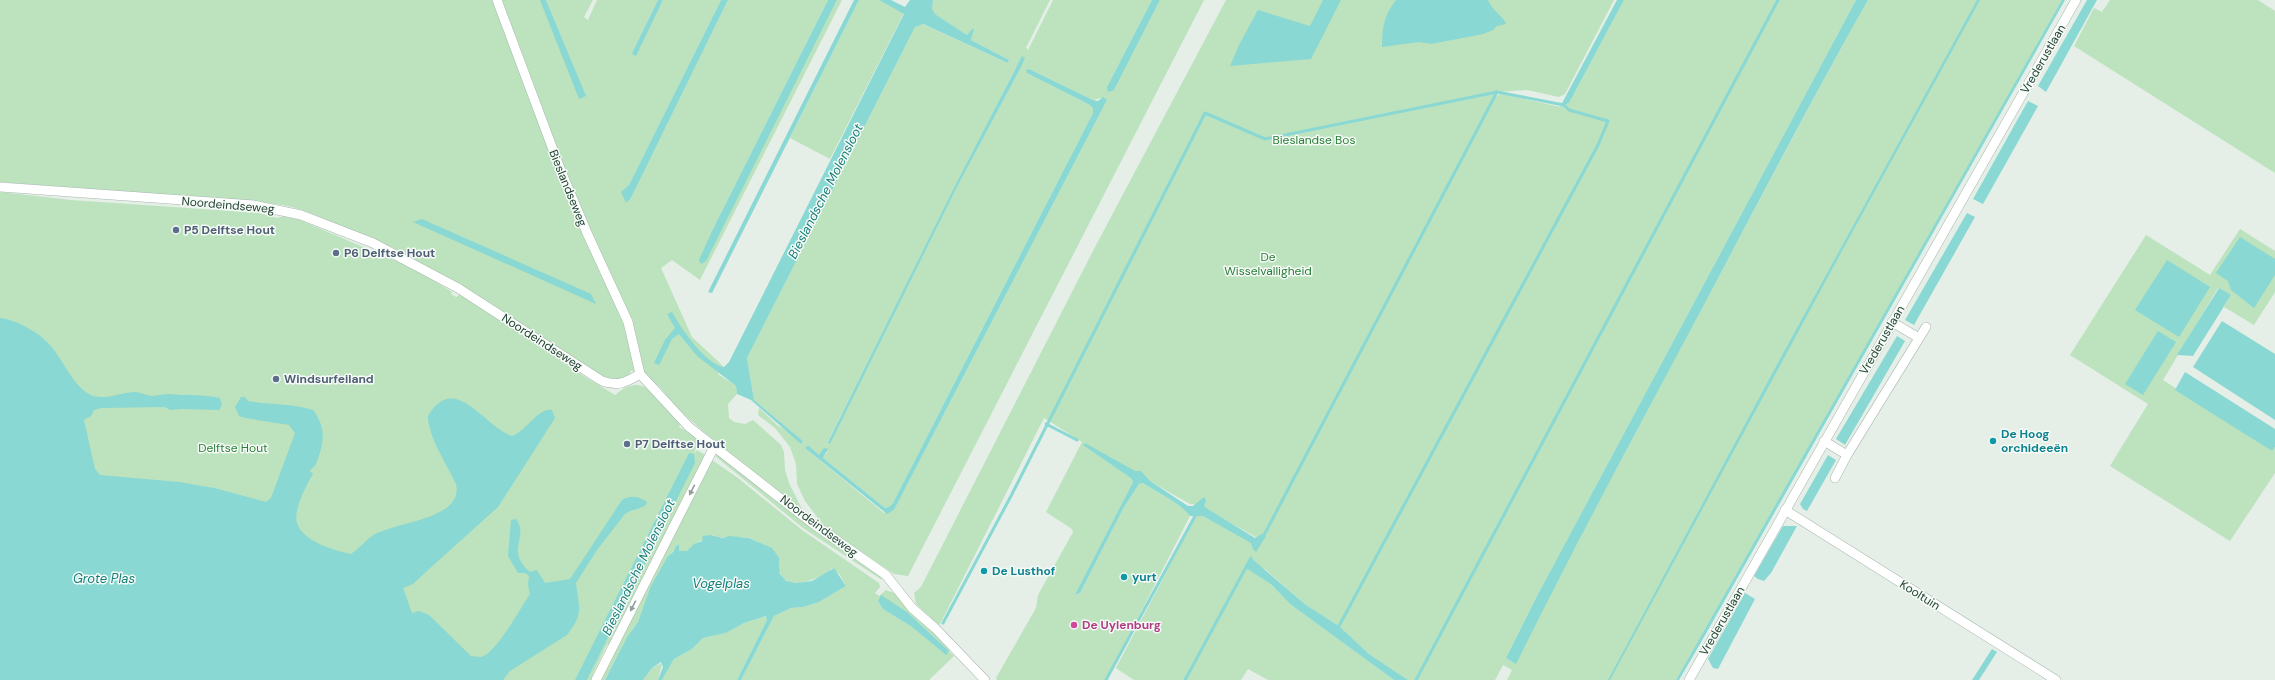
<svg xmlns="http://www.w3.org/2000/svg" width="2275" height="680" font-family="'DM Sans',sans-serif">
  <rect width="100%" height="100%" fill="#e5efe8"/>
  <!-- green -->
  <g fill="#bce2be" fill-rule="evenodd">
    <path d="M 0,0 L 541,0 L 585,95 L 546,0 L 593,0 L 584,17 L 588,20 L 597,0 L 658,0 L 632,53 L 635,56 L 663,0 L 721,0 L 629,185 L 625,189 L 631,198 L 728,0 L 828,0 L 713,229 L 704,263 L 837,0 L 842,0 L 700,280 L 672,260 L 661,268 L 692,337 L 723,366 L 718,374 L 736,386 L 737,394 L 728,404 L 729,418 L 734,422 L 745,424 L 753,420 L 781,445 L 784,452 L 785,470 L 789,483 L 804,513 L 704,432 L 678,409 L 659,386 L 631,370 L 630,374 L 621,380 L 606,379 C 521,325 438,266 344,227 C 322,218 300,207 276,204 L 0,182 Z"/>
    <polygon points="859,0 879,0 904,13 830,159 790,138"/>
    <path d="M 933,0 L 1050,0 L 1026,48 L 1028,50 L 1053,0 L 1152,0 L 1107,87 L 1114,90 L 1160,0 L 1204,0 L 908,576 L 894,574 L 824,526 L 805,501 L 797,484 L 796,464 L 790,447 L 775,428 L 758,415 L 759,408 L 777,425 L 803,441 L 754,400 L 747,358 L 915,27 L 922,24 L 1008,63 L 1009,60 L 971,40 L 973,30 L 972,29 L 967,35 L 935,14 L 932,9 ZM 1016,67 L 1021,67 L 956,189 L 830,443 L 828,441 ZM 1029,69 L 1093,100 L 1101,98 L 1107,100 L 894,510 L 884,513 L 805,448 L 808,445 L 819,455 L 828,451 L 823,458 L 885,508 L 889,507 L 893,503 L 1093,113 L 1093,108 L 1088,104 L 1027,73 Z"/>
    <path d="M 1226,0 L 1614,0 L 1565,94 L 1559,97 L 1527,90 L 1497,92 L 1494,98 L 1500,94 L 1561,107 L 1569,103 L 1624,0 L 1856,0 L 1537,596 L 1506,658 L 1515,663 C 1576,543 1640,425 1703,306 C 1758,204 1811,101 1868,0 L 2063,0 L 1676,680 L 1507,680 L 1512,670 L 1503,665 L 1495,680 L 1408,680 L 1369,654 L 1339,626 L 1306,605 L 1265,569 L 1247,568 L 1272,585 L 1290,604 L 1394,680 L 1268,680 L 1248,669 L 1241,680 L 1134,680 L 1116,668 L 1196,516 L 1203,516 L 1256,544 L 1259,539 L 1199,505 L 1190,504 L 1153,483 L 1131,478 L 1133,482 L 1076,595 L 1080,593 L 1124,507 L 1139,484 L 1143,483 C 1158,493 1179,502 1190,516 L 1106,680 L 997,680 L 996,678 L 1036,608 L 1038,595 L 1073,532 L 1072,529 L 1046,512 L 1082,442 L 1044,418 L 939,626 L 916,604 L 914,593 L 921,587 L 1094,249 Z"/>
    <polygon points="2110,0 2258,0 2275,11 2275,173 2074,46 2094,8 2102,12"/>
    <path d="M 0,192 L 71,200 L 259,213 L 277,218 L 288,215 L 415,269 L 452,292 L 451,294 L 456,297 L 461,294 L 582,375 L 615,395 C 625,387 633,382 645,387 L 680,424 L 679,427 L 700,438 L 694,453 L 697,450 L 705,455 L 611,643 L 607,645 L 593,674 L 592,680 L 587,680 L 696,459 L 581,680 L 0,680 Z"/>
    <polygon points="2240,229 2275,251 2275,292 2254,325 2224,307 2231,295 2218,288 2163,380 2272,451 2275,447 2275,473 2230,541 2110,466 2148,404 2070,355 2146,235 2210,275"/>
    <polygon points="719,455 881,576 882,580 803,528 715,456"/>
    <path d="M 712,460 L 738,478 L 802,530 L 879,583 L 880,587 L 875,593 L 879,596 L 886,590 L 894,593 L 951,650 L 949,651 L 954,656 L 929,680 L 741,680 L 774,616 L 791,608 L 803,607 L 819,602 L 846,586 L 840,575 L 832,568 C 824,577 793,590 783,578 C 780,575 780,571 780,567 C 778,549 766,546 752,539 C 741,534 721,541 713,535 L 698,542 L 687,551 L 679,551 L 679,545 L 668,556 L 638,622 L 627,637 L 605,680 L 599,680 ZM 881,596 L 907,612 L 949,651 L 945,654 L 912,627 L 883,609 L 878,601 Z"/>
    <polygon points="767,616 767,620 737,680 662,680 674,659 692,649 703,638 726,633 744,623"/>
    <polygon points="662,663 658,680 643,680 652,668"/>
  </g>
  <!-- water -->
  <g fill="#89d8d3">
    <polygon points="540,0 546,0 586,96 579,99"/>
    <polygon points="658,0 663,0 636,56 633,55 632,53"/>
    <polygon points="721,0 728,0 631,198 626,203 621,192 629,185"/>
    <polygon points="828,0 837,0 706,261 701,264 699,260 713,229"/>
    <polygon points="854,0 859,0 712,293 708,292"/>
    <path d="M 879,0 L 891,0 L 905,7 L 910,0 L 933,0 L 932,9 L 935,14 L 967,35 L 972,29 L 974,29 L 971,40 L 1009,60 L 1008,63 L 923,24 L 915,27 L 747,358 L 754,400 L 803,441 L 801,444 L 751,400 L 737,394 L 736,386 L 697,356 L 679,334 L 672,339 L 659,365 L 654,363 L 665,340 L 675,328 L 667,314 L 672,312 C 680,327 706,365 724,367 L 729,362 L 904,14 Z"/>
    <polygon points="1152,0 1160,0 1114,90 1108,92 1107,87"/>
    <polygon points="1323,0 1341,0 1311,59 1230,66 1240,43 1258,10 1310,26"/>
    <path d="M 1396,0 L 1488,0 C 1492,11 1505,18 1506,24 L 1497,26 L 1493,30 L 1483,34 L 1431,44 L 1419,42 L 1382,47 C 1382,28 1384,15 1396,0 Z"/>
    <polygon points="1617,0 1624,0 1569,103 1560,107"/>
    <path d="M 1856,0 L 1868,0 C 1812,99 1760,199 1707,299 C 1642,421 1577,541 1516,664 L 1506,658 L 1537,596 Z"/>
    <polygon points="1977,0 1980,0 1843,249 1610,680 1608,680 1780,359"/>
    <polygon points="2062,0 2065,0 1700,644 1679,680 1676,680"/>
    <polygon points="2087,0 2097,0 2046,92 2038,86"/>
    <polygon points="1022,56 1025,58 1021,67 956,189 830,444 828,442 954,188"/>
    <polygon points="1029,69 1093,100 1098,101 1103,97 1107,100 894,510 887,514 805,448 808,445 819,455 824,448 828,449 823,458 885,508 889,507 893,503 1093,113 1093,108 1088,104 1027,73 1026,70"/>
    <polygon points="2028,101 2038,106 1983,204 1973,199"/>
    <polygon points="1967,213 1975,217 1914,325 1905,320"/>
    <polygon points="422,219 591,294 596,304 413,222"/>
    <polygon points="2240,237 2275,259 2275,275 2254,308 2231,290 2228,281 2216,273"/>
    <polygon points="2167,260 2210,287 2179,337 2135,310"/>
    <polygon points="2219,288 2231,295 2193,356 2177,355"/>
    <path d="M 0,318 C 18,320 44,335 54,350 C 64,363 77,391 93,396 C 107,400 122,392 136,392 C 141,393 146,395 151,396 C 157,396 163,394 169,394 C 186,396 204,394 220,398 L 222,405 L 219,410 L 182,409 L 170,410 L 165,407 L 101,408 L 94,410 L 91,416 L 84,420 L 95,469 L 100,475 L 179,482 L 214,488 L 266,502 L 271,498 L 295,433 L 289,425 L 245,418 L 239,416 L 235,407 L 241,397 L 245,397 L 248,401 C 270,405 291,403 313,410 C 327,429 324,442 316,464 C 315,467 311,468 310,471 L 313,474 C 307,484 293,510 297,523 C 302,541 335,551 351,554 C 360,548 365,541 372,536 C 392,522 465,520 456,484 C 447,464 428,437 428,416 C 455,371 483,426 512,436 C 525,432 539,407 552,410 L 555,418 L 498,507 L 428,570 L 413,584 L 403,588 L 412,613 L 419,611 L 429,615 L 471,656 C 474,656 478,657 481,657 C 496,654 521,607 530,594 L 528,585 L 529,576 L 525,573 L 518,573 L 508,556 L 511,520 L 516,519 C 530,538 504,549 530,572 L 537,570 L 545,583 L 570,579 L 622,500 C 631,495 638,496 647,502 C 645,510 632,508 625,514 L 597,550 L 576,583 C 579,609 584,613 567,635 L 510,671 L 503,680 L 0,680 Z"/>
    <polygon points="2222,321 2275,354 2275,420 2193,367"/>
    <polygon points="2158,331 2176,342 2143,395 2125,384"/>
    <polygon points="1897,336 1905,341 1845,445 1836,439"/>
    <polygon points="2185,372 2275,429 2275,447 2272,451 2175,390"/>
    <path d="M 1085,443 L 1135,471 L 1141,471 L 1150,481 L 1188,506 L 1193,506 L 1204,497 L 1206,500 L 1204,506 L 1206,508 L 1255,538 L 1262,534 L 1266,536 L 1256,552 L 1253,549 L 1251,543 L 1203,516 L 1190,516 C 1179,502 1158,493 1143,483 L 1139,484 L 1124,507 L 1080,593 L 1075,595 L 1133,482 L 1131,478 L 1083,445 Z"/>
    <polygon points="689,453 694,454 695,463 587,680 575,680"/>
    <polygon points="1828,455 1836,460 1807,511 1803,509 1800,504"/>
    <polygon points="1783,526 1797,526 1771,573 1764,581 1758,579 1754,576"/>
    <polygon points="710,535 723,538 729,536 749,538 772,548 779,558 780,574 786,581 796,583 812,581 834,568 846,586 819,602 803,607 791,608 774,616 741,680 737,680 767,620 766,616 744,623 726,633 703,638 692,649 674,659 662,680 658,680 663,667 661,662 652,668 643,680 605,680 627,637 638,622 651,586 668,556 673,552 677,545 679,545 679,551 687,551 694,544 702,541 703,536"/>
    <polygon points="1251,558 1306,605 1339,626 1369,654 1408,680 1394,680 1290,604 1272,585 1246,568"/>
    <polygon points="1745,593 1755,599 1718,669 1713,668 1708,659"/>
    <polygon points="881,595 907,612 949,651 946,655 912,627 883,609 878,601"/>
    <polygon points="1992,649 1997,652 1979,680 1972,680"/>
  </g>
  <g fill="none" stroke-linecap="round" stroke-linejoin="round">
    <!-- stream -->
    <g stroke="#89d8d3" stroke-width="3">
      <polyline points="1046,424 1077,440"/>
      <polyline points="1263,537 1497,92"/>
      <polyline points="943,623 1011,496 1205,113 1265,139 1497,92 1564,105 1569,110 1608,121 1598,145 1339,626"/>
      <polyline points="1106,680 1195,516"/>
      <polyline points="1185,680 1251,558"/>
      <polyline points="1416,680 1778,0"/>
    </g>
    <defs>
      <g id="minor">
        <polyline points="497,0 561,171 587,233 628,322 640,374 689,427 812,523 886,575 912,608 935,628 985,680"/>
        <path d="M 0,187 L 253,205 L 301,215 L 373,243 L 458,288 L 602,381 C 619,387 626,382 640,374"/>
        <polyline points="1892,322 1919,338"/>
        <polyline points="1824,441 1847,455"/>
        <polyline points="1835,478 1847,455 1926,327"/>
        <polyline points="1785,510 2056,680"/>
        <polyline points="596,680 715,445"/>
        <polyline points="1689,680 2076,0"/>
      </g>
    </defs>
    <!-- minor casing -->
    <use href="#minor" stroke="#a7b8ae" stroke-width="10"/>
    <!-- minor -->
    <use href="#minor" stroke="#fff" stroke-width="9"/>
  </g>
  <!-- one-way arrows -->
  <defs><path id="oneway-solid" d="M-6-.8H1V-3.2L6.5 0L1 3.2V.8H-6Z"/></defs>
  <g fill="#90a199">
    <use href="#oneway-solid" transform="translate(692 490) rotate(117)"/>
    <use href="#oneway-solid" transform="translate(633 606) rotate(117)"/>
  </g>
  <!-- markers -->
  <g fill="#5c6f8a" stroke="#f6fbf7" stroke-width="1.5">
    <circle cx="176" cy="230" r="4"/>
    <circle cx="336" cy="253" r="4"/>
    <circle cx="276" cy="379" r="4"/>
    <circle cx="627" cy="444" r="4"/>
  </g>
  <g fill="#0f9aa8" stroke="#f6fbf7" stroke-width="1.5">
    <circle cx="1993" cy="441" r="4"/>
    <circle cx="984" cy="571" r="4"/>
    <circle cx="1124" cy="577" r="4"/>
  </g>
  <circle fill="#d1479c" stroke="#f6fbf7" stroke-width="1.5" cx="1074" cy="625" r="4"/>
  <g text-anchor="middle" stroke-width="3" stroke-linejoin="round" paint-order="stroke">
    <!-- street labels -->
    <g font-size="12" fill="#224333" stroke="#f6fbf7">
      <text transform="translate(2043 59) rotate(-60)" y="4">Vrederustlaan</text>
      <text transform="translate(568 188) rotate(68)" y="4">Bieslandseweg</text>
      <text transform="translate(228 205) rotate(5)" y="4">Noordeindseweg</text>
      <text transform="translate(1882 340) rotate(-60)" y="4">Vrederustlaan</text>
      <text transform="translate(542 342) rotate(33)" y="4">Noordeindseweg</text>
      <text transform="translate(819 526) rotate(37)" y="4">Noordeindseweg</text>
      <text transform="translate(1920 595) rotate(32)" y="4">Kooltuin</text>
      <text transform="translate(1722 621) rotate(-60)" y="4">Vrederustlaan</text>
    </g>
    <!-- park labels -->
    <g font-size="12" fill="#287e37" stroke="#f6fbf7">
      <text x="1314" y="144">Bieslandse Bos</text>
      <text x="1268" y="261">De<tspan x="1268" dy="14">Wisselvalligheid</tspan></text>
      <text x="233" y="452">Delftse Hout</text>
    </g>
    <!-- service labels -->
    <g font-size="12" font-weight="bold" fill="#4e5e75" stroke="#f6fbf7" text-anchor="start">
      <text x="184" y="234">P5 Delftse Hout</text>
      <text x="344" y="257">P6 Delftse Hout</text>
      <text x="284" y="383">Windsurfeiland</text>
      <text x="635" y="448">P7 Delftse Hout</text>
    </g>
    <!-- culture labels -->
    <g font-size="12" font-weight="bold" fill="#0d838f" stroke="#f6fbf7" text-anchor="start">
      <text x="2001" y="438">De Hoog<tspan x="2001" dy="14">orchideeën</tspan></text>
      <text x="992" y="575">De Lusthof</text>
      <text x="1132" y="581">yurt</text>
    </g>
    <!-- hotel labels -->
    <g font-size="12" font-weight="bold" fill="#b23c85" stroke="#f6fbf7" text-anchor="start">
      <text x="1082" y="629">De Uylenburg</text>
    </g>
    <!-- water labels -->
    <g font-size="13" font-style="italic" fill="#167f7a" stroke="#f6fbf7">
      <text transform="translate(825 191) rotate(-63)" y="5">Bieslandsche Molensloot</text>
      <text transform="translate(638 567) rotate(-64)" y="5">Bieslandsche Molensloot</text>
      <text x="104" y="583">Grote Plas</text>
      <text x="721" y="588">Vogelplas</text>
    </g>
  </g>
</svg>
